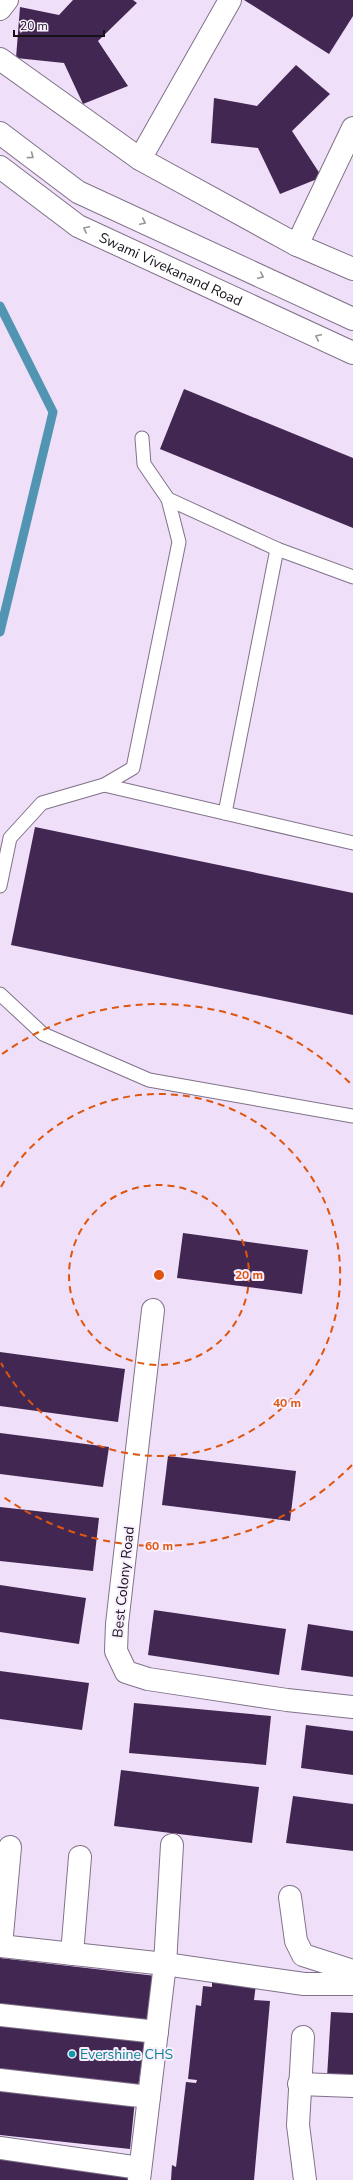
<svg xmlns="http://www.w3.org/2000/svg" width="353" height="2180" font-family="'Nunito Sans',sans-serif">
  <rect width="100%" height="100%" fill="#efdff9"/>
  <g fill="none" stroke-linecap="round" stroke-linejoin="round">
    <!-- stream -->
    <polyline stroke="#5195b2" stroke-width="9" points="0,306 53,412 0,632"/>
  </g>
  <!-- building -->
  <g fill="#432753">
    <polygon points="73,0 133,0 137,3 98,41 128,86 83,104 64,63 16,58 20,7 59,15"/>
    <polygon points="244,0 353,0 353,16 329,54"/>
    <polygon points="296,65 330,94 292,131 322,177 280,194 258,148 211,143 214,98 257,106"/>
    <polygon points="184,389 353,458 353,528 160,449"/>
    <polygon points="35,827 353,893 353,1015 11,945"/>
    <polygon points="183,1233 308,1250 302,1294 177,1278"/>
    <polygon points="0,1352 125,1369 118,1422 0,1406"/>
    <polygon points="0,1433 109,1447 103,1487 0,1474"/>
    <polygon points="168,1456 296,1471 290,1521 162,1505"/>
    <polygon points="0,1507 99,1518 93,1571 0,1561"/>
    <polygon points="0,1585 86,1598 79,1644 0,1632"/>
    <polygon points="154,1610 286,1629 279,1675 148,1655"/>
    <polygon points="308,1624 353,1631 353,1677 301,1670"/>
    <polygon points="0,1671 89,1683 82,1730 0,1719"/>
    <polygon points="134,1703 271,1716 266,1765 129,1753"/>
    <polygon points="306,1725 353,1731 353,1775 301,1768"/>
    <polygon points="121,1770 259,1787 252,1843 114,1826"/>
    <polygon points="293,1796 353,1804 353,1851 286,1843"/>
    <polygon points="0,1958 156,1976 151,2024 0,2007"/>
    <polygon points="212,1980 256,1984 254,2000 270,2001 254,2180 171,2180 172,2165 176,2167 186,2082 196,2083 197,2080 188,2079 196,2005 201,2006 203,1986 212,1987"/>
    <polygon points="331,2012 353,2013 353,2079 327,2077"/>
    <polygon points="0,2021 146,2037 138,2087 0,2071"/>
    <polygon points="0,2085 135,2100 130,2149 0,2135"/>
    <polygon points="0,2155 132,2173 131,2180 0,2180"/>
  </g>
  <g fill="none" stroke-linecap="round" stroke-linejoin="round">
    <defs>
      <g id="lane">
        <polyline points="168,499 277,549 353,577"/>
        <polyline points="104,785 353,843"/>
        <polyline points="225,813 277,549"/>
        <polyline points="0,886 10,838 42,803 104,785 133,768 179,542 168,499 144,464 142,438"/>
        <polyline points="0,994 43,1034 149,1080 353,1116"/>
      </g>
      <g id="street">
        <polyline points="0,9 7,0"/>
        <polyline points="0,59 140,159 297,245 353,269"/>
        <polyline points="140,159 230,0"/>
        <polyline points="297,245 353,128"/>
        <polyline points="153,1310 117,1624 116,1651 126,1672 148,1679 287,1700 353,1707"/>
        <polyline points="290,1897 296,1941 303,1955 353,1971"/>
        <polyline points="0,1946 165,1964 304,1984 353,1984"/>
        <polyline points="1,1946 10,1847"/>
        <polyline points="72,1954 80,1857"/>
        <polyline points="0,2015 157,2032"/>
        <polyline points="303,2037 298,2125 305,2180"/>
        <polyline points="0,2080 149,2097"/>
        <polyline points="299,2084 353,2086"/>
        <polyline points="0,2148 140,2168"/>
        <polyline points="139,2180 165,1964 172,1845"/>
      </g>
      <g id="primary">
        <polyline points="0,133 78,192 353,319"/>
        <path id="s1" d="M 0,167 L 78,226 L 353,353"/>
      </g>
    </defs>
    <!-- lane casing -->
    <use href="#lane" stroke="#807289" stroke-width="15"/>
    <!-- street casing -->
    <use href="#street" stroke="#807289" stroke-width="24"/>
    <!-- primary casing -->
    <use href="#primary" stroke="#807289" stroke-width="24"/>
    <!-- lane -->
    <use href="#lane" stroke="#fff" stroke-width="13"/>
    <!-- street -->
    <use href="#street" stroke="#fff" stroke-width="22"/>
    <!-- primary -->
    <use href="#primary" stroke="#fff" stroke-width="22"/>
  </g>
  <!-- one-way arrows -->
  <defs><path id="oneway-chevron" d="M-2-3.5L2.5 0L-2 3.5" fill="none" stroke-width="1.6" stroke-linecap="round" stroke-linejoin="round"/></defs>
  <g stroke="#969498">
    <use href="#oneway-chevron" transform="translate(31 156) rotate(37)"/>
    <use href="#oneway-chevron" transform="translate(143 222) rotate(25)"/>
    <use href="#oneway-chevron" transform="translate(86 229) rotate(-155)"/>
    <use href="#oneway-chevron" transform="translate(261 276) rotate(25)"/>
    <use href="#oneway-chevron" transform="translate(318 337) rotate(-155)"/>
  </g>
  <!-- distance rings -->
  <g fill="none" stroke="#de550d" stroke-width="2" stroke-dasharray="7 5">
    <circle cx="159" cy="1275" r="90"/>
    <path d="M1 1187A181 181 0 1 1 1 1363"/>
    <path d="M352 1465A271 271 0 0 1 2 1496M2 1054A271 271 0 0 1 352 1085"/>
  </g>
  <!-- markers -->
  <circle fill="#0f9aa8" stroke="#f9efff" stroke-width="1.5" cx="72" cy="2054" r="4"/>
  <g text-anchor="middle" stroke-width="4" stroke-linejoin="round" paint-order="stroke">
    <!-- street labels -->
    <g font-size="14" fill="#161119" stroke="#f9efff">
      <text dy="5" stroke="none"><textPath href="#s1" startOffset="200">Swami Vivekanand Road</textPath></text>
      <text transform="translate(123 1582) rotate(-84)" y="5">Best Colony Road</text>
    </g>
    <!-- culture labels -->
    <g font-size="14" fill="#0d838f" stroke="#f9efff" text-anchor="start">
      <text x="80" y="2059">Evershine CHS</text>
    </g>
  </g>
  <circle cx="159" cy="1275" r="6" fill="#de550d" stroke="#f9efff" stroke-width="2"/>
  <g font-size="12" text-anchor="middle" font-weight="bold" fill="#de550d" stroke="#f9efff" stroke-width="4" stroke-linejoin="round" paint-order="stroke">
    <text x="249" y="1279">20 m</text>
    <text x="287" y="1407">40 m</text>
    <text x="159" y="1550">60 m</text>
  </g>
  <!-- scale -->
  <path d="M14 30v6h90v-6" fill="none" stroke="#161119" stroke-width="2"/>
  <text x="20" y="30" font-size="12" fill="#161119" stroke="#f9efff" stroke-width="3" paint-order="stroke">20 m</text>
</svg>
